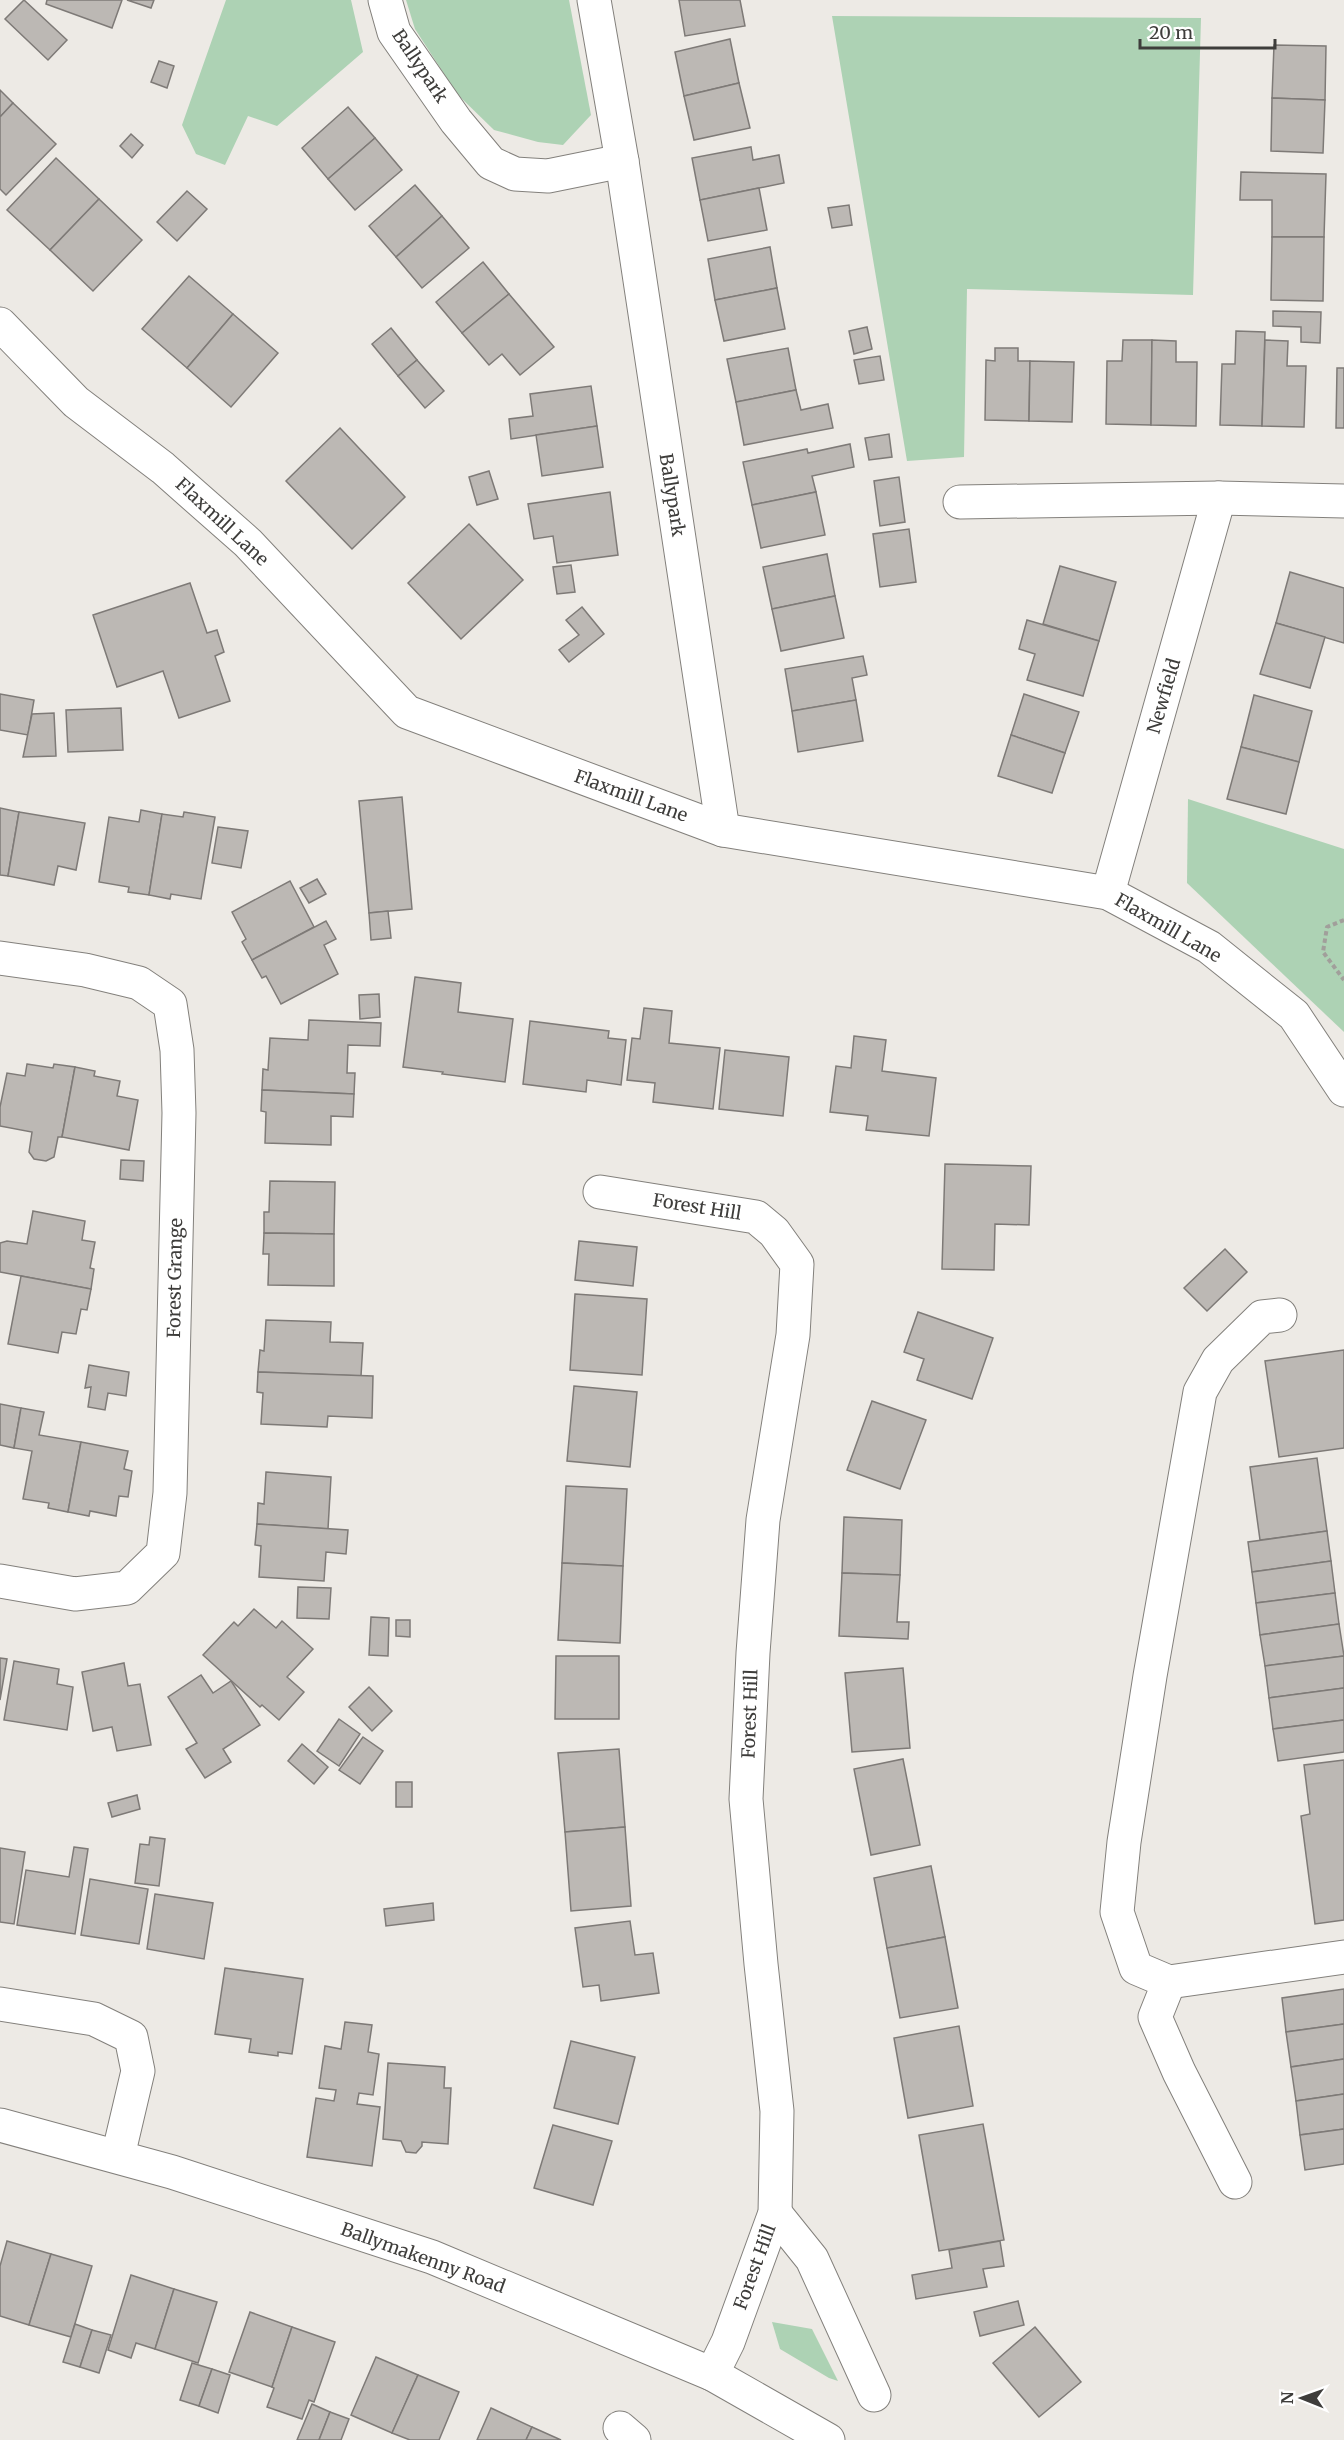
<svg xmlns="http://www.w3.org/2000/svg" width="1344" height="2440" font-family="Merriweather,serif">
  <rect width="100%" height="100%" fill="#edeae5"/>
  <!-- green -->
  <g fill="#add2b4">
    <polygon points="226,0 351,0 363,52 277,126 248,116 225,165 196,154 182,125"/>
    <polygon points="406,0 569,0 591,115 563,145 538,142 494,130 457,94 415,29"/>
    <polygon points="832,16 1201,18 1193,295 967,289 964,457 907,461"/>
    <polygon points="1188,799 1344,849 1344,1032 1187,883"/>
    <polygon points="772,2322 812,2329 838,2381 829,2378 780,2349"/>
  </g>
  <!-- building -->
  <g fill="#bcb8b4" stroke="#7e7a77" stroke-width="1.5">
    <polygon points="24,0 67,40 48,60 5,19"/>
    <polygon points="47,0 122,0 112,28 46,4"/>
    <polygon points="127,0 154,0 151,8"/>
    <polygon points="679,0 740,0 745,26 685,36"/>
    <polygon points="730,39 739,83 684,96 675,52"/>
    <polygon points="1274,45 1326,46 1325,100 1272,98"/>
    <polygon points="159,61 174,66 167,88 151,82"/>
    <polygon points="739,83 750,128 694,140 684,96"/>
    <polygon points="0,90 13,103 0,117"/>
    <polygon points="1272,98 1325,100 1323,153 1271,151"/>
    <polygon points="13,103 56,144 6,195 0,189 0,117"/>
    <polygon points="348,107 375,138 328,179 302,148"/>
    <polygon points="131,134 143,145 132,158 120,146"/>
    <polygon points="375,138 402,170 355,210 328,179"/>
    <polygon points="751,147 753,160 779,155 784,183 700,200 692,158"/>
    <polygon points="56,158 99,199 50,250 7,210"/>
    <polygon points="1241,172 1326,174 1324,237 1272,237 1272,200 1240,200"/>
    <polygon points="415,185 442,216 396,257 369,226"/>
    <polygon points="759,188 767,230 708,241 700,200"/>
    <polygon points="187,191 207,209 177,241 157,222"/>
    <polygon points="99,199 142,240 93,291 50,250"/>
    <polygon points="849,205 852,225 832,228 828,208"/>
    <polygon points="442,216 469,248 422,288 396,257"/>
    <polygon points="1272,237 1324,237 1323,301 1271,300"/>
    <polygon points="770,247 777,288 715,300 708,259"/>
    <polygon points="483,262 509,294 462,333 436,302"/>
    <polygon points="189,276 233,314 187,368 142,329"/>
    <polygon points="777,288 785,329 724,341 715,300"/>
    <polygon points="509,294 554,347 520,375 502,354 489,365 462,333"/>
    <polygon points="1273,311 1321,312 1320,343 1301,342 1301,327 1273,326"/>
    <polygon points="233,314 278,353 231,407 187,368"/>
    <polygon points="867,327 872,349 854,354 849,331"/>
    <polygon points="391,328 417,360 398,376 372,344"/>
    <polygon points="1236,331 1265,332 1262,426 1220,425 1222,364 1235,364"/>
    <polygon points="1123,340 1152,340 1151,425 1106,424 1107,361 1122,361"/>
    <polygon points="1152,340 1176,341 1176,362 1197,362 1196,426 1151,425"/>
    <polygon points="1265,340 1288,341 1287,366 1306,366 1304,427 1262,426"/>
    <polygon points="788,348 796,390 736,402 727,359"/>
    <polygon points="995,348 1018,348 1018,361 1030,361 1029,421 985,420 986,360 995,361"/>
    <polygon points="880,356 884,380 859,384 854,360"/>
    <polygon points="417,360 444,391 425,408 398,376"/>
    <polygon points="1030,361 1074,362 1072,422 1029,421"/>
    <polygon points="1337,368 1344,368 1344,428 1336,428"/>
    <polygon points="591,386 597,426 511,439 509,419 533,416 530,394"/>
    <polygon points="796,390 801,410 828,404 833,428 744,445 736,402"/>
    <polygon points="597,426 603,467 542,476 536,435"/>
    <polygon points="340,428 405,497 352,549 286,481"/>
    <polygon points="889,434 892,457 869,460 865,438"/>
    <polygon points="850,444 854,467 812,476 816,492 752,505 743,462 807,449 808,453"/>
    <polygon points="489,471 498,499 477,505 469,477"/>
    <polygon points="899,477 905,522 880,526 874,481"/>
    <polygon points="610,492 618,555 557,563 553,536 534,539 528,504"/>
    <polygon points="816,492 825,535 761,548 752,505"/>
    <polygon points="469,524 523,580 461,639 408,583"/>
    <polygon points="909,529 916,582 880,587 873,534"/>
    <polygon points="827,554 835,596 772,609 763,567"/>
    <polygon points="571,565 575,592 557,594 553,567"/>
    <polygon points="1060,566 1116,582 1099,641 1043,624"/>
    <polygon points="1290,572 1344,588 1344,643 1276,623"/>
    <polygon points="190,583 207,633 217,630 224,652 215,656 230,701 179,718 163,671 117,687 93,615"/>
    <polygon points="835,596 844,638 781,651 772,609"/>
    <polygon points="582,607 604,634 569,662 559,650 579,635 566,620"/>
    <polygon points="1027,620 1099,641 1083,696 1027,680 1035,654 1019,649"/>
    <polygon points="1276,623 1325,637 1310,688 1260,674"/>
    <polygon points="863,656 867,675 852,678 856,700 792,711 785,669"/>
    <polygon points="0,694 34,700 28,735 0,730"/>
    <polygon points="1024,694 1079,712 1065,753 1011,735"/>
    <polygon points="1254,695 1312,711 1299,762 1241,747"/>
    <polygon points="856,700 863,741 798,752 792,711"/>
    <polygon points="121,708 123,750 68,752 66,710"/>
    <polygon points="54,713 56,756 23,757 32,714"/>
    <polygon points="1011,735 1065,753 1052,793 998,776"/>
    <polygon points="1241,747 1299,762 1286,814 1227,799"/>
    <polygon points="402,797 412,909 369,913 359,801"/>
    <polygon points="0,808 19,812 8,876 0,875"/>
    <polygon points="141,810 162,814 149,895 128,892 129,887 99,882 109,817 139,822"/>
    <polygon points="19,812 85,823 76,870 58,866 54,885 8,876"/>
    <polygon points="184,812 215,817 201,899 171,894 170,899 149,895 162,814 183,817"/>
    <polygon points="218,827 248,831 241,868 212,863"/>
    <polygon points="317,879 326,894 309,903 300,888"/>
    <polygon points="290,881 314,927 252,960 242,942 246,939 232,912"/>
    <polygon points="388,911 391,938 371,940 369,913"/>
    <polygon points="326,921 336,939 324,945 338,974 281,1004 266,976 262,978 252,960"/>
    <polygon points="415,977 461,983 458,1012 513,1019 505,1082 442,1074 443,1072 403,1067"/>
    <polygon points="379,994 380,1017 360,1019 359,995"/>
    <polygon points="644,1008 672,1011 669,1043 720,1048 713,1109 653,1102 655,1083 627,1080 632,1038 640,1039"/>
    <polygon points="309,1020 381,1023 380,1046 348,1045 347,1073 355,1073 354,1094 262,1090 263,1069 268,1070 270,1038 308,1040"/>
    <polygon points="530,1021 609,1031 608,1038 626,1040 621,1085 587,1080 586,1092 523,1084"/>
    <polygon points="854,1036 886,1040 882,1071 936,1078 929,1136 866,1130 868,1116 830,1112 836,1066 851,1068"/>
    <polygon points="725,1050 789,1057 783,1116 719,1109"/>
    <polygon points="27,1064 53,1068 54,1064 75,1067 62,1137 58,1137 54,1157 46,1161 34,1159 29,1152 32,1132 0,1126 0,1107 7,1073 25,1076"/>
    <polygon points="75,1067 95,1071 94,1076 120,1081 117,1096 138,1100 129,1150 62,1137"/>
    <polygon points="262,1090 354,1094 353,1117 331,1116 331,1145 265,1143 266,1112 261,1111"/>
    <polygon points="121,1160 144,1161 143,1181 120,1179"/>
    <polygon points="945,1164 1031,1166 1029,1225 995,1224 994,1270 942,1269"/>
    <polygon points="270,1181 335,1182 334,1234 264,1233 264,1212 269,1212"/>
    <polygon points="33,1211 85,1221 82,1240 95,1242 90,1268 94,1269 91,1289 0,1272 0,1243 7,1241 27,1244"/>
    <polygon points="264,1233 334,1234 334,1286 268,1285 269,1254 263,1254"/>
    <polygon points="579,1241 637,1247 633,1286 575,1280"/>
    <polygon points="1225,1249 1247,1272 1207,1311 1184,1288"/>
    <polygon points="21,1276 91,1289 87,1310 81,1309 76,1334 62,1332 58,1353 8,1344"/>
    <polygon points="575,1294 647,1299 642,1375 570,1370"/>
    <polygon points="918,1312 993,1338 972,1399 917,1380 924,1359 904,1352"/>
    <polygon points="266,1320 331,1322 330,1342 363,1343 361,1376 258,1372 260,1350 264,1351"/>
    <polygon points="1344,1350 1344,1448 1279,1457 1265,1361"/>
    <polygon points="89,1365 129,1372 126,1396 108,1393 105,1410 88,1407 91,1387 85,1388"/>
    <polygon points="258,1372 373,1376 372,1418 328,1416 327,1427 261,1424 263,1393 257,1392"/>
    <polygon points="574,1386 637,1392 630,1467 567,1461"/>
    <polygon points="872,1401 926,1420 900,1489 847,1470"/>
    <polygon points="0,1404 21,1408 14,1448 0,1445"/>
    <polygon points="21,1408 44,1412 39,1435 81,1442 68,1512 48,1508 49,1503 23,1499 32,1451 14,1448"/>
    <polygon points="81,1442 128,1451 124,1469 132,1471 128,1497 119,1496 116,1516 90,1511 89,1516 68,1512"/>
    <polygon points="1317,1458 1327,1531 1260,1540 1250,1467"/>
    <polygon points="266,1472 331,1477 328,1529 257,1524 258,1503 264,1504"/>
    <polygon points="566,1486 627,1489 623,1566 562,1563"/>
    <polygon points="844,1517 902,1520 900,1575 842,1573"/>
    <polygon points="257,1524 348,1530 346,1554 326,1552 324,1581 259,1577 261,1546 255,1545"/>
    <polygon points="1327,1531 1331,1561 1252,1572 1248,1542"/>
    <polygon points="1331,1561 1335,1593 1256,1603 1252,1572"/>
    <polygon points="562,1563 623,1566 620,1643 558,1640"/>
    <polygon points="842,1573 900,1575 897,1622 909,1622 908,1639 839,1636"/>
    <polygon points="298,1587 331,1588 329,1619 297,1618"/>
    <polygon points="1335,1593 1339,1624 1260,1635 1256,1603"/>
    <polygon points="254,1609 276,1628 282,1621 313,1649 287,1677 304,1692 279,1720 262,1705 260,1707 203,1655 234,1622 238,1626"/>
    <polygon points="371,1617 389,1618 388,1656 369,1655"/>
    <polygon points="396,1620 410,1620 410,1637 396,1636"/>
    <polygon points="1339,1624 1344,1656 1265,1666 1260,1635"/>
    <polygon points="556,1656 619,1656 619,1719 555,1719"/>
    <polygon points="1344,1656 1344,1688 1269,1698 1265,1666"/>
    <polygon points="0,1658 7,1659 0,1700"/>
    <polygon points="14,1661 59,1669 57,1684 73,1687 67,1730 4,1720"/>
    <polygon points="124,1663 128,1686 140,1684 151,1745 117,1751 112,1727 93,1731 82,1672"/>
    <polygon points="903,1668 910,1748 852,1752 845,1673"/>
    <polygon points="201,1675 213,1693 231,1681 260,1725 223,1749 231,1762 205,1778 186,1749 197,1743 168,1697"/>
    <polygon points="369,1687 392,1711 372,1731 349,1707"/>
    <polygon points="1344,1688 1344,1720 1273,1729 1269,1698"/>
    <polygon points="339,1719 360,1734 339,1766 317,1751"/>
    <polygon points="1344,1720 1344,1752 1278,1761 1273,1729"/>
    <polygon points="363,1737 383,1751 360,1784 339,1770"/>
    <polygon points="302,1744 328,1767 314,1784 288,1761"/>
    <polygon points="619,1749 625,1827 565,1832 558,1753"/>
    <polygon points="903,1759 920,1845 871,1855 854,1769"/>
    <polygon points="1344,1760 1344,1920 1315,1924 1301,1816 1310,1814 1304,1765"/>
    <rect x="396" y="1782" width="16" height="25"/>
    <polygon points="137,1795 140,1809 112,1817 108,1803"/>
    <polygon points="625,1827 631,1906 571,1911 565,1832"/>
    <polygon points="150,1837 165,1839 159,1886 135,1883 140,1844 149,1845"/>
    <polygon points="74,1847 88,1849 75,1934 17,1925 26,1870 69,1877"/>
    <polygon points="0,1848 25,1852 14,1924 0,1922"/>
    <polygon points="931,1866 945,1937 887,1948 874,1878"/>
    <polygon points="90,1879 148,1889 139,1944 81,1935"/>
    <polygon points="155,1894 213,1903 204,1959 147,1949"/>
    <polygon points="433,1903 434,1920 386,1926 384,1909"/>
    <polygon points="630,1921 635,1955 653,1953 659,1993 601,2001 599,1985 583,1987 575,1928"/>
    <polygon points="945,1937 958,2008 900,2018 887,1948"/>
    <polygon points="225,1968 303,1979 292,2054 278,2052 278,2056 249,2052 251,2039 215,2034"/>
    <polygon points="1344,1989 1344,2024 1286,2032 1282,1998"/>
    <polygon points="345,2022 372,2025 368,2052 379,2054 373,2095 359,2093 357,2104 380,2107 372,2166 307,2157 316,2098 334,2101 336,2090 319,2088 325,2046 341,2049"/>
    <polygon points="1344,2024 1344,2059 1291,2067 1286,2032"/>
    <polygon points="959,2026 973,2106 908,2118 894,2038"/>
    <polygon points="571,2041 635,2057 618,2124 554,2108"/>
    <polygon points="1344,2059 1344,2094 1296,2101 1291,2067"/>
    <polygon points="388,2063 445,2067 444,2088 451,2088 448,2144 422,2142 422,2146 416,2153 406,2152 401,2141 383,2139"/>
    <polygon points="1344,2094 1344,2129 1300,2135 1296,2101"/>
    <polygon points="983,2124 1004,2240 939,2251 919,2135"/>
    <polygon points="553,2125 612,2141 593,2205 534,2188"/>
    <polygon points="1344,2129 1344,2164 1305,2170 1300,2135"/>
    <polygon points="7,2241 51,2254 29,2325 0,2316 0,2266"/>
    <polygon points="1000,2241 1004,2266 983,2269 987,2287 916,2299 912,2275 952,2268 949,2250"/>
    <polygon points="51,2254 92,2266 71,2337 29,2325"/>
    <polygon points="131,2275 174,2289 155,2349 136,2343 131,2358 108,2350"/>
    <polygon points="174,2289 217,2302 198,2363 155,2349"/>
    <polygon points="1018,2301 1024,2325 980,2336 974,2312"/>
    <polygon points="250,2312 292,2327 272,2387 229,2372"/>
    <polygon points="75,2324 92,2330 80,2367 63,2362"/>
    <polygon points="292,2327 335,2342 314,2402 309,2400 302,2419 267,2407 274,2388 272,2387"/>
    <polygon points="1035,2327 1081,2382 1039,2417 993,2363"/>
    <polygon points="92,2330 111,2335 99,2373 80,2367"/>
    <polygon points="376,2357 418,2375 392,2433 351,2415"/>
    <polygon points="192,2363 212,2369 199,2406 180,2400"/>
    <polygon points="212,2369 230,2375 218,2413 199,2406"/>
    <polygon points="418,2375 459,2392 439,2440 410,2440 392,2433"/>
    <polygon points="312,2404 330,2412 319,2440 297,2440"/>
    <polygon points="491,2408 532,2427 526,2440 477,2440"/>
    <polygon points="330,2412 349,2419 341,2440 319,2440"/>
    <polygon points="532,2427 561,2440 526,2440"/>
  </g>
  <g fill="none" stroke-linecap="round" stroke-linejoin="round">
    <defs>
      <g id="street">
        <polyline points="385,0 394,32 456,121 491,163 515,174 548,176 622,161"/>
        <polyline points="594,0 622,161 723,830"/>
        <polyline points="0,324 76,402 163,468 248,543 407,712 723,830 1108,893 1209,947 1294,1015 1344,1090"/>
        <polyline points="960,502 1219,498 1344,501"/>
        <polyline points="1108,893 1219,498"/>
        <polyline points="0,958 85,970 139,983 170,1004 177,1050 179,1113 170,1493 163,1553 127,1588 75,1594 0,1581"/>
        <polyline points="600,1192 756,1217 774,1232 797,1264 793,1335 763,1520 753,1653 746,1799 761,1964 777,2111 775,2213 728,2342 712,2374"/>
        <polyline points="1169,1982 1344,1957"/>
        <polyline points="0,2004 94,2019 131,2037 138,2071 118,2156"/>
        <polyline points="1235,2182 1179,2072 1155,2017 1169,1982 1136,1968 1117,1912 1124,1842 1150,1676 1200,1392 1218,1360 1262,1317 1280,1315"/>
        <polyline points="775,2213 812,2259 874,2395"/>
        <polyline points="620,2428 634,2440"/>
      </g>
      <polyline id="secondary" points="0,2125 172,2172 432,2257 712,2374 828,2440"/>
    </defs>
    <!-- street casing -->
    <use href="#street" stroke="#83807c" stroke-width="35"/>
    <!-- secondary casing -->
    <use href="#secondary" stroke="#83807c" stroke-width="35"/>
    <!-- path -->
    <polyline stroke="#a19f9b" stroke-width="4" stroke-dasharray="4.5 3" stroke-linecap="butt" points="1344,920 1327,927 1323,952 1344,980"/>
    <!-- street -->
    <use href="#street" stroke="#fff" stroke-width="33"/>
    <!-- secondary -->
    <use href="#secondary" stroke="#fff" stroke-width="33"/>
  </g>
  <g text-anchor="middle" stroke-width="4.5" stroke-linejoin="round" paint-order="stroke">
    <!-- street labels -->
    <g font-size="18" fill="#3e3d3b" stroke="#fff">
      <text transform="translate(420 66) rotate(56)" y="6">Ballypark</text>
      <text transform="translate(672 495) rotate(81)" y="6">Ballypark</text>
      <text transform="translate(222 522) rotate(43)" y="6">Flaxmill Lane</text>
      <text transform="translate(1164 696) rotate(-74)" y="6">Newfield</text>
      <text transform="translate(631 796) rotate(20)" y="6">Flaxmill Lane</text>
      <text transform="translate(1168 928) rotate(30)" y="6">Flaxmill Lane</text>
      <text transform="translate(697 1207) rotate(9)" y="6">Forest Hill</text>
      <text transform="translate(175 1278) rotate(-89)" y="6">Forest Grange</text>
      <text transform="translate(750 1714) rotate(-88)" y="6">Forest Hill</text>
      <text transform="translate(423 2258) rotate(20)" y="6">Ballymakenny Road</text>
      <text transform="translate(755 2267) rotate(-70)" y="6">Forest Hill</text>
    </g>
  </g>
  <!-- north arrow -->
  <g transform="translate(1302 2398) rotate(271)" stroke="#ffffff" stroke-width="4.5" paint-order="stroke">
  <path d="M0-4.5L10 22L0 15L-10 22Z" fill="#3e3d3b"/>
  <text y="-9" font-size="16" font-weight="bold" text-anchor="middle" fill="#3e3d3b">N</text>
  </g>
  <!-- scale -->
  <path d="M1140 39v9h135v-9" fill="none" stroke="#3e3d3b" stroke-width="3"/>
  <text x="1149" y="39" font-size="18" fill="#3e3d3b" stroke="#ffffff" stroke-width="4.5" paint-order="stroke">20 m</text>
</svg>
